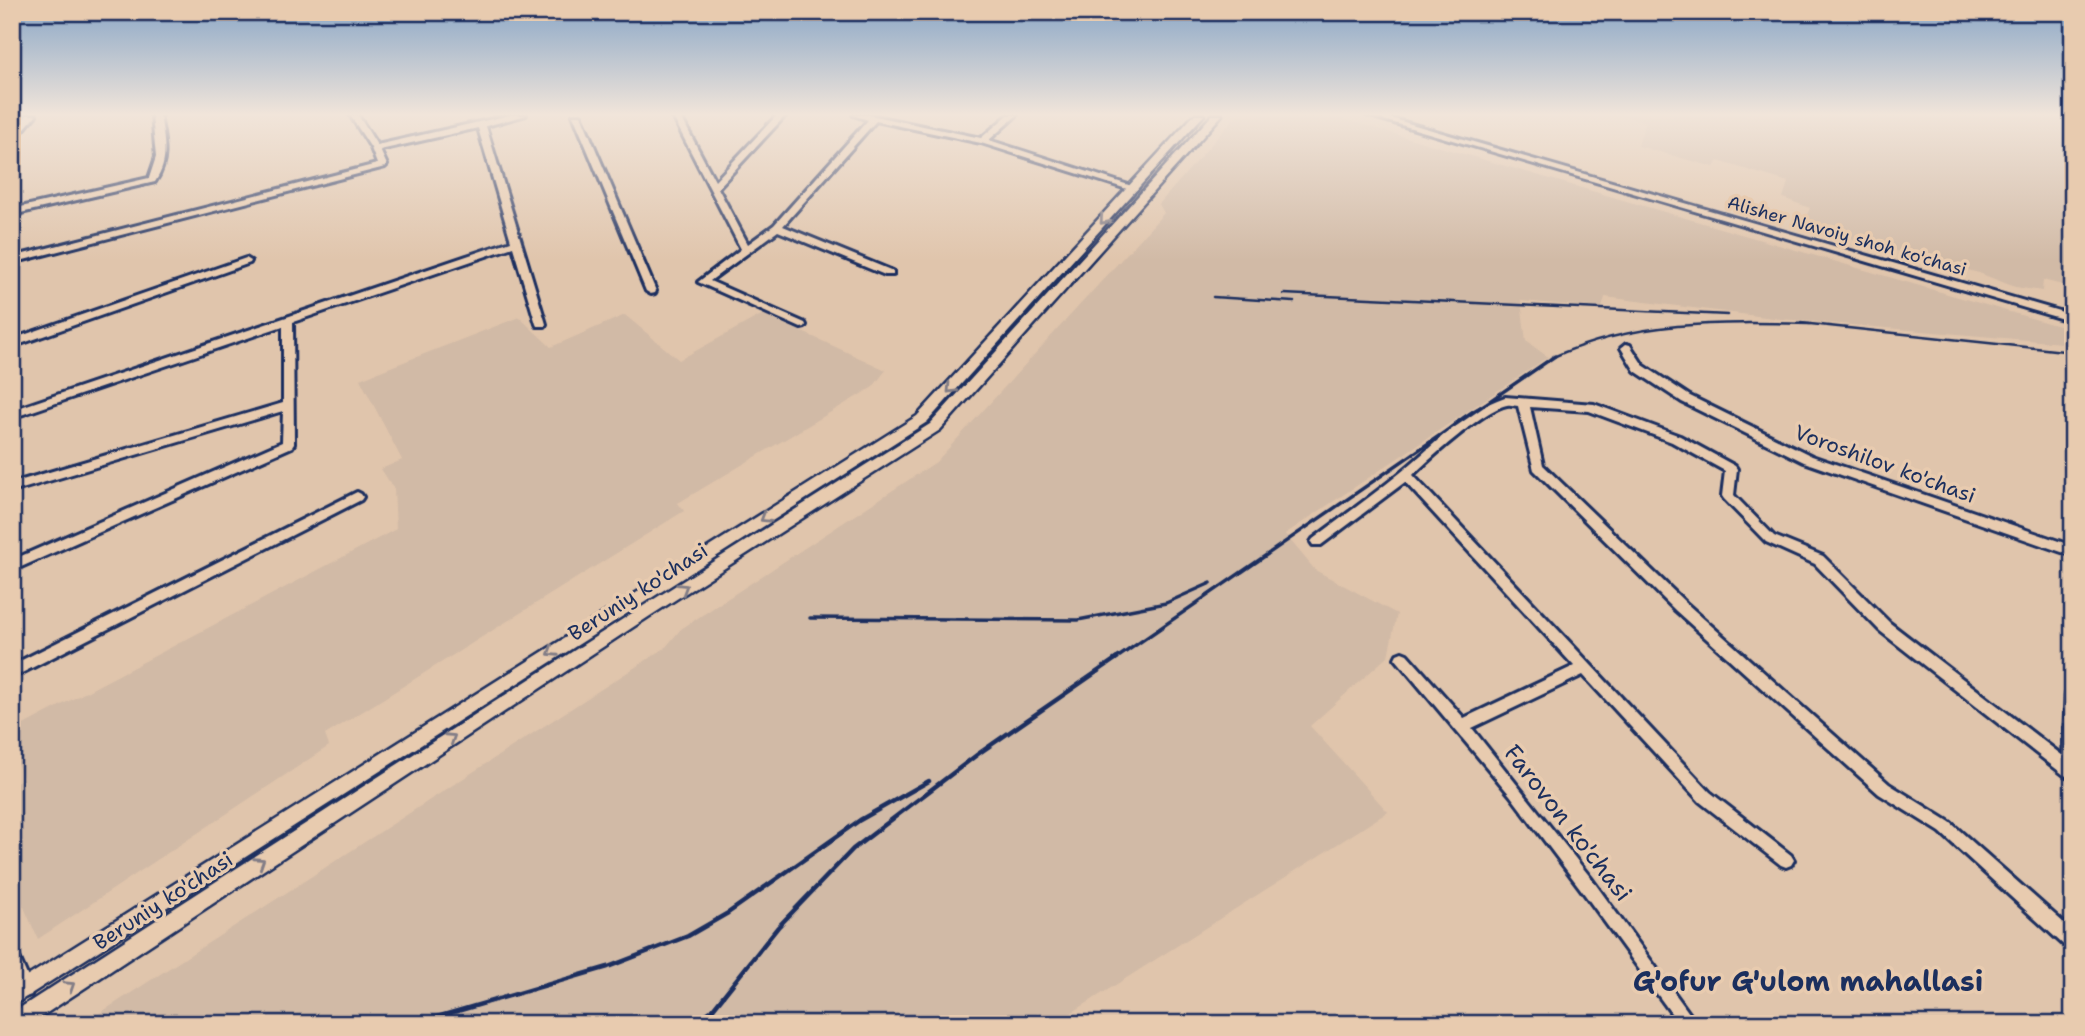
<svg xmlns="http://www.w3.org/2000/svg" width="2085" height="1036" font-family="'Shantell Sans',sans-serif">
  <rect width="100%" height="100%" fill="#e0c5ac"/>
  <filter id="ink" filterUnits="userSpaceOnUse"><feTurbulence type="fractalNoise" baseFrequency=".0143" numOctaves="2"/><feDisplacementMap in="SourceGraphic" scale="14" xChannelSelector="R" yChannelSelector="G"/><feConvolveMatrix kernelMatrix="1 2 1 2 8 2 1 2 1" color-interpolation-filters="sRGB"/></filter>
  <g filter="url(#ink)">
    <!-- built -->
    <g fill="#d1baa6">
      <polygon points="1237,115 1329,115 2072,330 2073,344 1781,319 1605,297 1602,308 1521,301 1526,341 1548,357 1285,534 1315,570 1397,614 1388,656 1310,726 1388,812 1054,1024 1044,1024 1038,1013 1024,1024 83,1024 665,648 681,629 936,462 1164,213 1159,204"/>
      <polygon points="1621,115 2073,115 2073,311 2066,309 2066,286 2043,280 2042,291 2015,287 1979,273 1802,226 1810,208 1783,198 1788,182 1718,161 1714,167 1638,146 1645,122"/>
      <polygon points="763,314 886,370 873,387 678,503 684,511 325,735 329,746 38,939 12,880 12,785 23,778 12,751 12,731 396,529 394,489 381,469 402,460 360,379 519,317 551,347 625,315 679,360"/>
    </g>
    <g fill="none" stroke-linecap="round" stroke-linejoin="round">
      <defs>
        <g id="minor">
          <polygon points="27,115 36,115 15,140 12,141 12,132"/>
          <path d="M 152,115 L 160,115 C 164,139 170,161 155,182 L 12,215 L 12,209 L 149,178 L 156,157 Z"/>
          <polygon points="350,115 358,115 377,145 510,115 526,115 486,126 546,324 545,326 537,326 536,324 513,247 293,322 294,444 292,447 12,571 12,560 282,442 283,411 12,492 12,483 283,403 283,326 12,418 12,410 511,241 478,128 380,150 387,165 385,167 12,263 12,257 377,164 371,148"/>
          <polygon points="573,115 581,115 656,291 655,293 651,294 646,291"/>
          <polygon points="672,115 680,115 715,181 777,115 786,115 718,188 748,244 774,225 868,120 853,115 870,115 981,138 1008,115 1017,115 989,140 1138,188 1136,190 1130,190 981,143 876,121 783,226 893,271 893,275 885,275 778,231 710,281 805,323 806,325 805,327 801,328 698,282 741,249"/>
          <polygon points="1367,115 1380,115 2073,315 2073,322"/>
          <polygon points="246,258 251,261 250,263 12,347 12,339"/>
          <polygon points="1626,344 1630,345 1643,365 1690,396 1812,456 2073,546 2073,556 1804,462 1682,402 1635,371 1621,348"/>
          <path d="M 1505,397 L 1594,404 L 1680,436 L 1735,466 L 1737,469 L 1734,495 L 1774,536 L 1823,556 L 1890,623 L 2063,756 L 2066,694 L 2068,690 L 2073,688 L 2073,779 L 2064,775 L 1880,631 L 1815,564 L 1766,542 L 1724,499 L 1722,496 L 1725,471 L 1672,442 L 1589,411 L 1530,407 L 1543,465 L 1686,603 L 1889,784 L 1950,822 L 2073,931 L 2073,950 L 2067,948 L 1940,832 L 1879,794 L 1676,611 L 1534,470 L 1518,406 C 1515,406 1511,404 1507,405 C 1485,409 1431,458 1413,475 L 1710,792 L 1791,855 L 1794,860 L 1791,865 L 1786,867 L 1781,865 L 1700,802 L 1583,675 L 1472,728 L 1591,878 L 1697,1024 L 1679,1024 L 1580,888 L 1510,795 L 1395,658 L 1397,654 L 1402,652 L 1407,654 L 1464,718 L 1574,666 L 1405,482 L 1321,545 L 1313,545 L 1311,542 L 1313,539 C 1342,517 1372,496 1400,473 C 1433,447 1463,411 1505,397 Z"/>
          <polygon points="357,492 361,494 363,497 361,500 12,678 12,665"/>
          <polygon points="12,953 18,955 33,989 31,995 25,997 19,995 12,980"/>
        </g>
        <g id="major">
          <polygon points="1194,115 1204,115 927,422 12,1006 12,986 917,416"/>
          <polygon points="1212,115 1222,115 940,430 650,616 30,1024 12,1024 12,1013 640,608 930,424"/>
        </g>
      </defs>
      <!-- minor casing -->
      <use href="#minor" stroke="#1b2f5e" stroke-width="6"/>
      <!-- major casing -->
      <use href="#major" stroke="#1b2f5e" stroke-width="5"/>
      <!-- minor -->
      <use href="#minor" fill="#e8cbaf" fill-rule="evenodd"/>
      <!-- major -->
      <use href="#major" fill="#e8cbaf" fill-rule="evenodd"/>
      <!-- rail-far2 -->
      <g stroke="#1b2f5e" stroke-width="2.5">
        <polyline points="1284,294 1728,315"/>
        <polyline points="1213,297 1294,302"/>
        <polyline points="1801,323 2073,352"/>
        <path d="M 1551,358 C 1634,320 1720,322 1810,324"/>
      </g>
      <!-- rail-far1 -->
      <g stroke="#1b2f5e" stroke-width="3.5">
        <polyline points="810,618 1078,620 1166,603 1211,583"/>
        <polyline points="1114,660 1555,356"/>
      </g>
      <!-- rail -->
      <g stroke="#1b2f5e" stroke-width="4.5">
        <polyline points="413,1024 608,967 688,936 728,913 860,820 929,781"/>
        <polyline points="692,1024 712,1010 778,927 853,849 978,754 1117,658"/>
      </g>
    </g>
    <!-- one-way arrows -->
    <defs><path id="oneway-chevron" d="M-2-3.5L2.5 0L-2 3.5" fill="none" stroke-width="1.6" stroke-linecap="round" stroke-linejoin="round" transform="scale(1.75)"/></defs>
    <g stroke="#827d86">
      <use href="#oneway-chevron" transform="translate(1104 220) rotate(132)"/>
      <use href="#oneway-chevron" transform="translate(951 389) rotate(133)"/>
      <use href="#oneway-chevron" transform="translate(765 518) rotate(148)"/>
      <use href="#oneway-chevron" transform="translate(683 588) rotate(-32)"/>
      <use href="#oneway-chevron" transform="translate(552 652) rotate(147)"/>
      <use href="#oneway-chevron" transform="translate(451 738) rotate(-33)"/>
      <use href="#oneway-chevron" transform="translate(260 862) rotate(-33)"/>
      <use href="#oneway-chevron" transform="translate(70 986) rotate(-33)"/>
    </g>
  </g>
  <!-- sky -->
  <linearGradient id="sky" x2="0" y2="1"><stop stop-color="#89a6c6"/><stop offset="0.44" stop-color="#f1e5da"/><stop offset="1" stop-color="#f1e5da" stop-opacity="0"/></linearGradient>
  <rect width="2085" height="260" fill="url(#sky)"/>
  <g text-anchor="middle" stroke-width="7" stroke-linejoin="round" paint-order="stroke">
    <!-- far-street labels -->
    <g font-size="18" fill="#1b2f5e" stroke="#e8cbaf">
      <text transform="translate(1847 236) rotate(16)" y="6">Alisher Navoiy shoh ko'chasi</text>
    </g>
    <!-- street labels -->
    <g font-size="21" fill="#1b2f5e" stroke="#e8cbaf">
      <text transform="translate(1885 464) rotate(20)" y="7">Voroshilov ko'chasi</text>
      <text transform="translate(638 592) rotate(-33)" y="7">Beruniy ko'chasi</text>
      <text transform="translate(163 901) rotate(-33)" y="7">Beruniy ko'chasi</text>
    </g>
    <!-- near-street labels -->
    <g font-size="24" fill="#1b2f5e" stroke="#e8cbaf">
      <text transform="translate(1568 823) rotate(52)" y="8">Farovon ko'chasi</text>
    </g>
    <!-- near-neighbourhood labels -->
    <g font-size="28" font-weight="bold" fill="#1b2f5e" stroke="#e8cbaf">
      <text x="1808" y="991">G'ofur G'ulom mahallasi</text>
    </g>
  </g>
  <!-- margin -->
  <rect width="2085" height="1036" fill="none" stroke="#e8cbaf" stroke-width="42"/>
  <rect x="21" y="21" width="2043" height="994" fill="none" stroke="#1b2f5e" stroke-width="2.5" filter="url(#ink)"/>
</svg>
